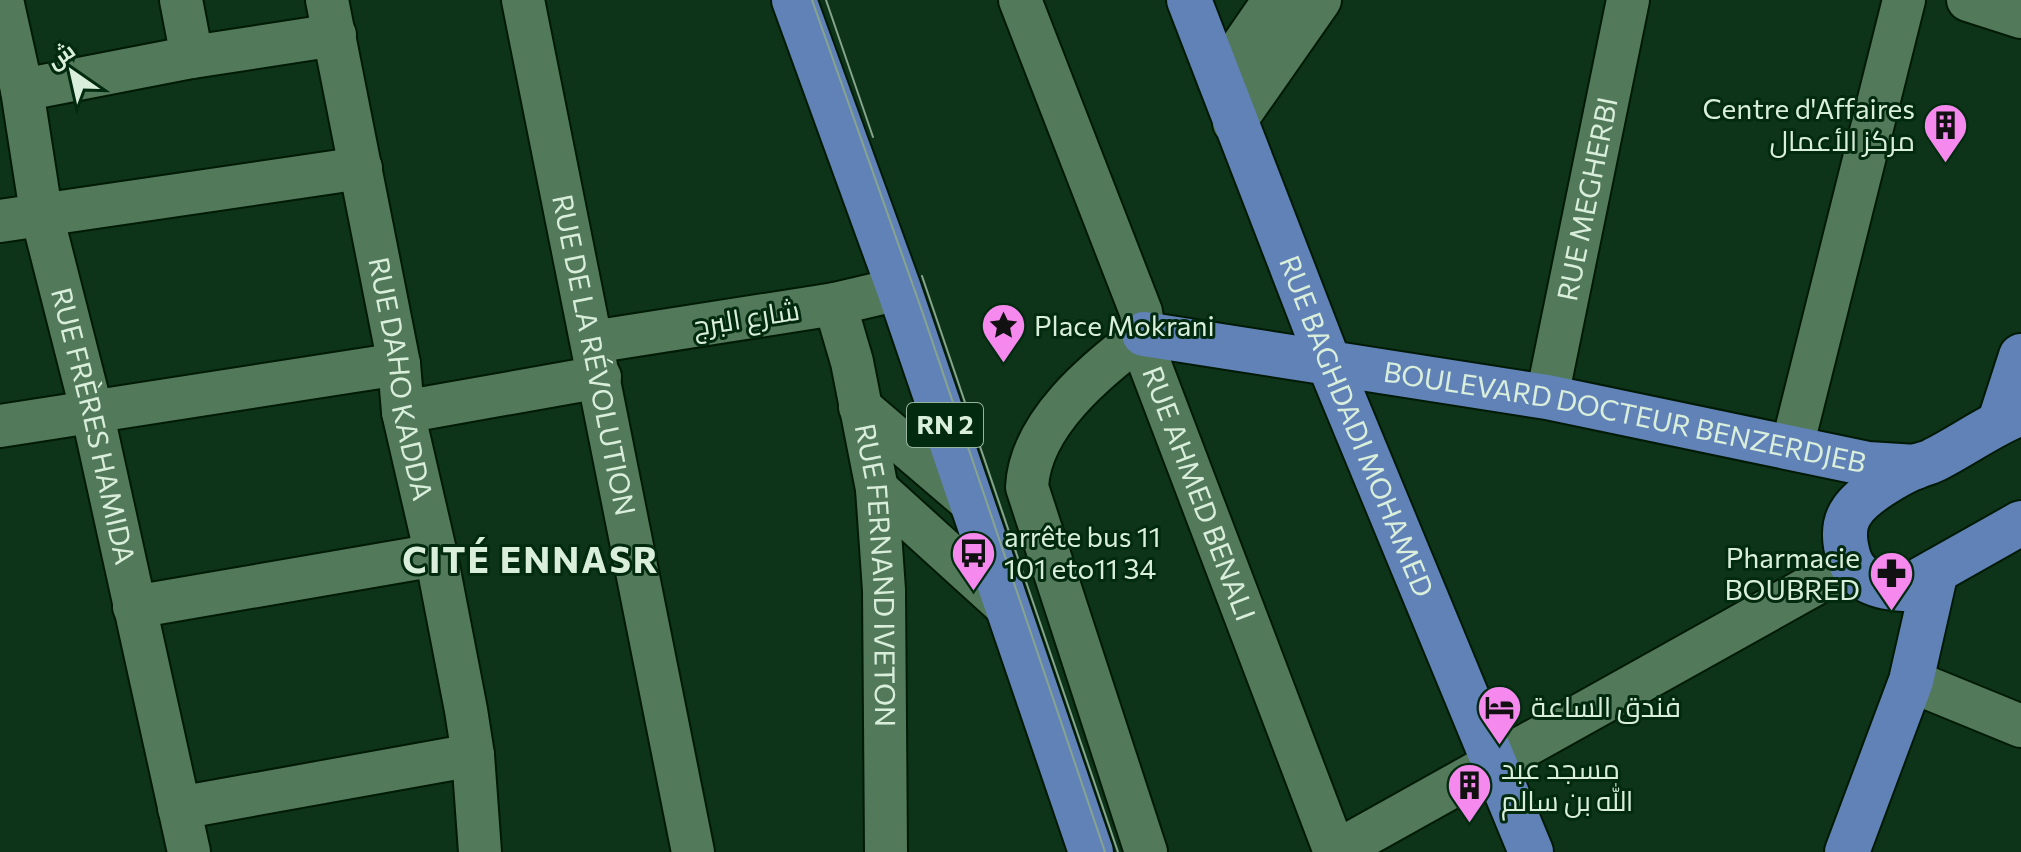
<svg xmlns="http://www.w3.org/2000/svg" width="2021" height="852" font-family="Commissioner,Cairo,sans-serif">
  <rect width="100%" height="100%" fill="#0d3418"/>
  <g fill="none" stroke-linecap="round" stroke-linejoin="round">
    <defs>
      <g id="minor">
        <path id="s1" d="M 2,0 L 22,90 L 41,212 L 93,416 L 189,852"/>
        <polyline points="181,0 192,57"/>
        <path id="s2" d="M 327,0 L 399,364 L 403,412 L 436,555 L 466,710 L 473,755 L 480,852"/>
        <path id="s3" d="M 523,0 L 693,852"/>
        <path id="s4" d="M 1020,0 L 1141,312 L 1149,362 L 1335,852"/>
        <polyline points="1968,0 2021,17"/>
        <polyline points="1219,80 1274,0"/>
        <polyline points="22,90 192,57 335,35"/>
        <polyline points="1234,123 1320,0"/>
        <polyline points="0,221 361,168"/>
        <path id="s5" d="M 835,304 L 852,362 L 877,489 L 884,590 L 886,852"/>
        <path d="M 1144,334 C 1096,370 1030,424 1027,487 L 1146,852"/>
        <polyline points="592,342 835,304 899,289"/>
        <path id="s6" d="M 1547,397 L 1628,0"/>
        <polyline points="860,407 971,502"/>
        <polyline points="403,412 600,377"/>
        <polyline points="0,426 399,364"/>
        <polyline points="1792,447 1904,0"/>
        <polyline points="877,489 1007,607"/>
        <polyline points="134,607 436,555"/>
        <polyline points="1911,681 2021,726"/>
        <polyline points="179,808 473,755"/>
        <polyline points="1335,852 1851,564"/>
      </g>
      <g id="major">
        <polyline points="794,0 899,289 1091,852"/>
        <path id="s7" d="M 1189,0 L 1329,363 L 1531,852"/>
        <path id="s8" d="M 1144,334 L 1547,397 L 1868,464 L 1916,467"/>
        <path d="M 2021,413 C 1990,425 1964,445 1934,460 C 1929,463 1923,464 1917,466 C 1898,474 1863,494 1852,511 C 1842,525 1844,542 1849,558 C 1857,582 1882,588 1904,589 L 2021,523"/>
        <polyline points="2000,421 2021,356"/>
        <polyline points="1847,852 1911,681 1936,571"/>
      </g>
    </defs>
    <!-- minor casing -->
    <use href="#minor" stroke="#001a06" stroke-width="46"/>
    <!-- major casing -->
    <use href="#major" stroke="#001a06" stroke-width="48"/>
    <!-- minor -->
    <use href="#minor" stroke="#527959" stroke-width="42"/>
    <!-- major -->
    <use href="#major" stroke="#6082b7" stroke-width="44"/>
    <!-- tram -->
    <g stroke="#87a48d" stroke-width="2">
      <polyline points="812,0 922,311 1105,852"/>
      <polyline points="826,0 873,137"/>
      <polyline points="922,276 1118,852"/>
    </g>
  </g>
  <!-- icons -->
  <defs>
    <symbol id="building-pin" viewBox="-11 -11 22 30"><path d="M0 17L-7.5 6A9.5 9.5 0 1 1 7.5 6Z" fill="#f589ee" stroke="#022a0e"/><path d="M-4-6H4V6H1V3H-1V6H-4ZM-2.5-4.3h1.7v1.8h-1.7ZM.8-4.3h1.7v1.8H.8ZM-2.5-1h1.7V.8h-1.7ZM.8-1h1.7V.8H.8Z" fill="#111"/></symbol>
    <symbol id="sight-pin" viewBox="-11 -11 22 30"><path d="M0 17L-7.5 6A9.5 9.5 0 1 1 7.5 6Z" fill="#f589ee" stroke="#022a0e"/><path d="M0-6L1.8-2.2L6-1.7L2.9 1.2L3.7 5.4L0 3.3L-3.7 5.4L-2.9 1.2L-6-1.7L-1.8-2.2Z" fill="#111"/></symbol>
    <symbol id="bus-pin" viewBox="-11 -11 22 30"><path d="M0 17L-7.5 6A9.5 9.5 0 1 1 7.5 6Z" fill="#f589ee" stroke="#022a0e"/><path d="M-5-6H5V4H4V6H2V4H-2V6H-4V4H-5ZM-3.5-4V0h7V-4ZM-3.5 1.2v1.5H-2V1.2ZM2 1.2v1.5H3.5V1.2Z" fill="#111"/></symbol>
    <symbol id="pharmacy-pin" viewBox="-11 -11 22 30"><path d="M0 17L-7.5 6A9.5 9.5 0 1 1 7.5 6Z" fill="#f589ee" stroke="#022a0e"/><path d="M-2-6h4v4h4v4h-4v4h-4v-4h-4v-4h4Z" fill="#111"/></symbol>
    <symbol id="hotel-pin" viewBox="-11 -11 22 30"><path d="M0 17L-7.5 6A9.5 9.5 0 1 1 7.5 6Z" fill="#f589ee" stroke="#022a0e"/><path d="M-6-4.5h1.5V1H6V5H4.5V3h-9V5H-6ZM-4 0a1.8 1.8 0 1 1 3.6 0ZM.5 0V-2.5h3Q6-2.5 6 0Z" fill="#111"/></symbol>
  </defs>
  <g fill-rule="evenodd">
    <use href="#building-pin" x="1920" y="100" width="51" height="69"/>
    <use href="#sight-pin" x="978" y="300" width="51" height="69"/>
    <use href="#bus-pin" x="948" y="528" width="51" height="69"/>
    <use href="#pharmacy-pin" x="1866" y="548" width="51" height="69"/>
    <use href="#hotel-pin" x="1474" y="682" width="51" height="69"/>
    <use href="#building-pin" x="1444" y="760" width="51" height="69"/>
  </g>
  <g text-anchor="middle" stroke-width="6" stroke-linejoin="round" paint-order="stroke">
    <!-- shield labels -->
    <rect fill="#022a0e" stroke="#98b49e" stroke-width="2" x="907" y="403" width="76" height="44" rx="6"/>
    <g font-size="26" font-weight="bold" fill="#d9efdc">
      <text x="945" y="434">RN 2</text>
    </g>
    <!-- poi labels -->
    <g font-size="28" fill="#d9efdc" stroke="#022a0e" text-anchor="start">
      <text x="1915" y="119" text-anchor="end">Centre d'Affaires<tspan x="1915" dy="32">مركز الأعمال</tspan></text>
      <text x="1034" y="336">Place Mokrani</text>
      <text x="1004" y="547">arrête bus 11<tspan x="1004" dy="32">101 eto11 34</tspan></text>
      <text x="1860" y="568" text-anchor="end">Pharmacie<tspan x="1860" dy="32">BOUBRED</tspan></text>
      <text x="1531" y="717">فندق الساعة</text>
      <text x="1501" y="779">مسجد عبد<tspan x="1501" dy="32">الله بن سالم</tspan></text>
    </g>
    <!-- street labels -->
    <g font-size="28" fill="#d9efdc" stroke="#022a0e">
      <text dy="10" stroke="none"><textPath href="#s6" startOffset="202">RUE MEGHERBI</textPath></text>
      <text transform="translate(746 318) rotate(-9)" y="10">شارع البرج</text>
      <text dy="10" stroke="none"><textPath href="#s3" startOffset="362">RUE DE LA RÉVOLUTION</textPath></text>
      <text dy="10" stroke="none"><textPath href="#s2" startOffset="386">RUE DAHO KADDA</textPath></text>
      <text dy="10" stroke="none"><textPath href="#s8" startOffset="488">BOULEVARD DOCTEUR BENZERDJEB</textPath></text>
      <text dy="10" stroke="none"><textPath href="#s1" startOffset="436">RUE FRÈRES HAMIDA</textPath></text>
      <text dy="10" stroke="none"><textPath href="#s7" startOffset="458">RUE BAGHDADI MOHAMED</textPath></text>
      <text dy="10" stroke="none"><textPath href="#s4" startOffset="526">RUE AHMED BENALI</textPath></text>
      <text dy="10" stroke="none"><textPath href="#s5" startOffset="276">RUE FERNAND IVETON</textPath></text>
    </g>
    <!-- district labels -->
    <g font-size="36" font-weight="bold" letter-spacing="2" fill="#d9efdc" stroke="#022a0e">
      <text x="531" y="573">CITÉ ENNASR</text>
    </g>
  </g>
  <!-- north arrow -->
  <g transform="translate(72 72) rotate(326)" stroke="#022a0e" stroke-width="6" paint-order="stroke">
  <path d="M0-6L14 30L0 20L-14 30Z" fill="#d9efdc"/>
  <text y="-12" font-size="22" font-weight="bold" text-anchor="middle" fill="#d9efdc">ش</text>
  </g>
</svg>
